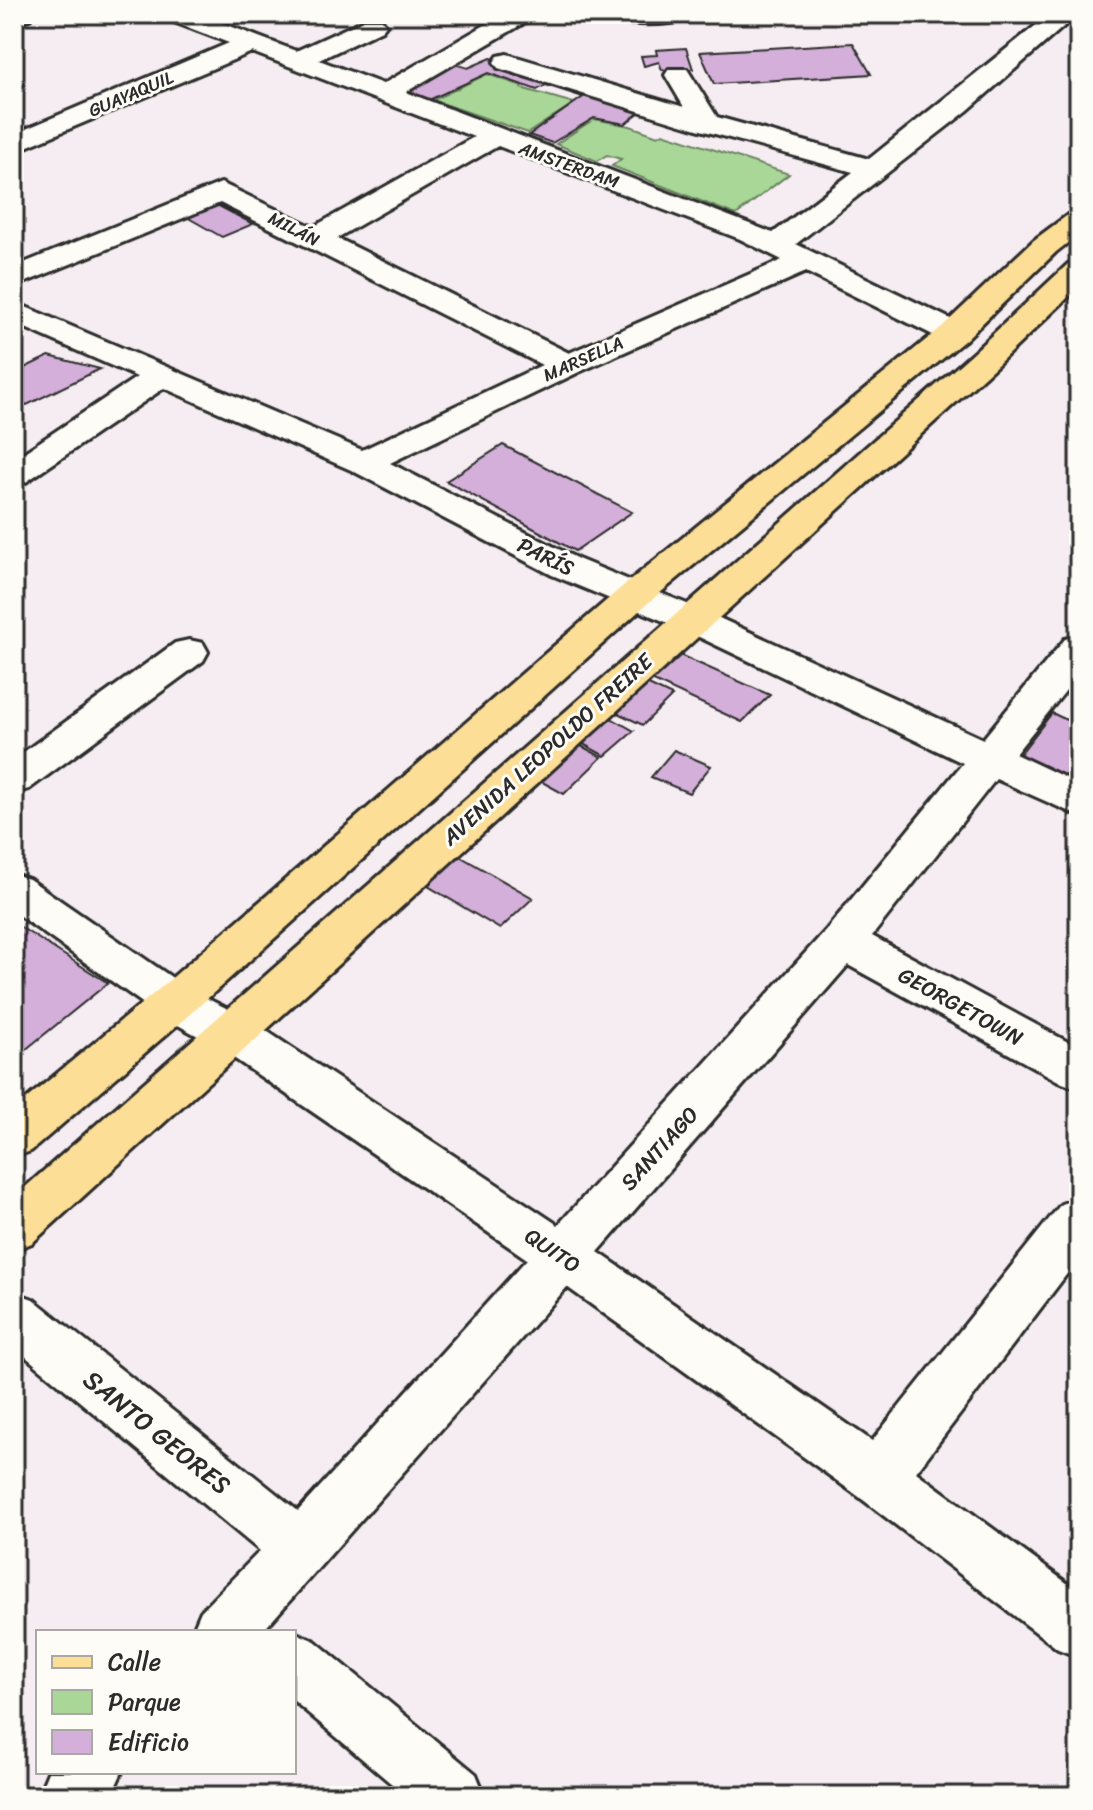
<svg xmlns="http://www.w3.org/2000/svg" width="1093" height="1810" font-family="Sriracha,sans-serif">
  <rect width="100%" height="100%" fill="#f5edf1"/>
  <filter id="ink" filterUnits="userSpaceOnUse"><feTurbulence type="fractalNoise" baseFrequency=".0125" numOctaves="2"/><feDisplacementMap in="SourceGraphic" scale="16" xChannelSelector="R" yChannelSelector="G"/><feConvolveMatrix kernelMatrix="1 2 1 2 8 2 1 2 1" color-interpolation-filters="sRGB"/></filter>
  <g filter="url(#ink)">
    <!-- green -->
    <g fill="#a8d797" stroke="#6a8161" stroke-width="2">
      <polygon points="487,74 522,86 521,88 574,103 528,133 433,100"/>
      <polygon points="594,119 630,126 658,136 663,133 789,174 736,215 612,166 621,159 607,155 597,161 556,144"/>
    </g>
    <!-- building -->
    <g fill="#d3afd9" stroke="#2b2b2b" stroke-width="2">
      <polygon points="853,43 871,74 714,84 700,52"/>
      <polygon points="686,48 693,69 662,70 659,62 644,66 641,56 657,55 656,50"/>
      <polygon points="491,58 594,90 641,111 625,124 594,118 552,143 529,135 583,97 546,85 537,90 488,73 429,100 402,92 455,64 468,68"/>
      <polygon points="217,205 253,224 222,237 185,216"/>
      <polygon points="49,356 100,369 27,405 14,400 14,373"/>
      <polygon points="503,445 632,512 575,551 446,481"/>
      <polygon points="673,652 770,695 742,722 647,678"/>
      <polygon points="640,681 672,696 643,725 611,710"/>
      <polygon points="1052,713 1079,726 1079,766 1069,779 1017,758"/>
      <polygon points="604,714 634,731 605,756 574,739"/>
      <polygon points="572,741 602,757 564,794 533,777"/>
      <polygon points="674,750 711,766 689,793 651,777"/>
      <polygon points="456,854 533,898 500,929 423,883"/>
      <polygon points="17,925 108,983 14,1059 14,927"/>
    </g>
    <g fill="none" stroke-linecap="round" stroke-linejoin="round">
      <defs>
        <g id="minor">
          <polygon points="14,14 34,14 30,19 14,24"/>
          <path d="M 162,14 L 198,14 L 296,51 L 364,20 L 382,20 L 386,25 L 382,30 L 319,60 L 383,84 L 504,14 L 535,14 L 531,19 L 406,92 L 773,233 L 853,172 L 697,129 L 498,68 L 494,62 L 498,56 L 507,54 L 684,107 L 665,75 L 669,69 L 687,69 L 717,117 L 869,159 L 1050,14 L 1078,14 L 967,111 L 796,244 L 965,326 L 970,333 L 965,340 L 954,343 L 943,340 L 806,272 L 579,372 L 390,463 L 578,559 L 704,611 L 983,739 L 1065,639 L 1079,636 L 1079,674 L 1015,754 L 1079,784 L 1079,816 L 996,779 L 872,936 L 1079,1048 L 1079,1089 L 1062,1083 L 848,965 L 598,1252 L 872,1441 L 1061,1204 L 1079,1198 L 1079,1258 L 916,1472 L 1079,1592 L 1079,1657 L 1058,1649 L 858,1496 L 567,1287 L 262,1632 L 192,1632 L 201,1611 L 260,1551 L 14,1347 L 14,1292 L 33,1299 L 298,1511 L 527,1259 L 216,1046 L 158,1014 L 14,912 L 14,874 L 29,879 L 190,990 L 250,1020 L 558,1225 L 827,929 L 963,763 L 678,627 L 552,575 L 351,470 L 164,388 L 26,482 L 14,485 L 14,459 L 137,377 L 14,323 L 14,302 L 362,450 L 542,365 L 220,203 L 14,287 L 14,267 L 221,183 L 313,227 L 474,137 L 252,52 L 14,152 L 14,134 L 229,43 L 166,19 ZM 498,146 L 740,239 L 782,260 L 569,353 L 337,238 Z"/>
          <path d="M 604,14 L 694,14 L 690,19 C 664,26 634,26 608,19 Z"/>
          <polygon points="189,640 203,643 208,652 203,661 29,789 14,793 14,759 175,643"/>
          <polygon points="294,1632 315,1641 476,1774 485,1796 406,1796 294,1701"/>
          <polygon points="48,1772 122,1772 111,1796 38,1796"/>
        </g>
        <g id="major">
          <polygon points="1079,211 1079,234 1056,252 965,340 648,603 190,1014 31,1151 14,1157 14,1109 158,990 622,587 943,326 1034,240 1069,214"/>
          <polygon points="1079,261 1079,287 997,365 32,1243 14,1250 14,1197 975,351 1068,264"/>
        </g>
      </defs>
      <!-- minor casing -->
      <use href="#minor" stroke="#2b2b2b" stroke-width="6"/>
      <!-- major casing -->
      <use href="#major" stroke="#2b2b2b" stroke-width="6"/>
      <!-- minor -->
      <use href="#minor" fill="#fdfcf7" fill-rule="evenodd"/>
      <!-- major -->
      <use href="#major" fill="#fdde96" fill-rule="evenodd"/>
    </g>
  </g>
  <g text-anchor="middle" stroke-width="6" stroke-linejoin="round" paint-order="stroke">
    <!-- far-street labels -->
    <g font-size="18" fill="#2b2b2b" stroke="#fdfcf7">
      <text transform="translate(131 94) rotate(-23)" y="6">GUAYAQUIL</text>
      <text transform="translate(569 165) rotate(20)" y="6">AMSTERDAM</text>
      <text transform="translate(294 229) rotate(27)" y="6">MILÁN</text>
      <text transform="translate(583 359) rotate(-24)" y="6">MARSELLA</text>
    </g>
    <!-- street labels -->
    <g font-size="22" fill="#2b2b2b" stroke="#fdfcf7">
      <text transform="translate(546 556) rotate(26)" y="8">PARÍS</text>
      <text transform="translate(547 749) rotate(-42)" y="8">AVENIDA LEOPOLDO FREIRE</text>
      <text transform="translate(961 1006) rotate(29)" y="8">GEORGETOWN</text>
      <text transform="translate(659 1148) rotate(-48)" y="8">SANTIAGO</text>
      <text transform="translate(553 1250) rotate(34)" y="8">QUITO</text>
    </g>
    <!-- near-street labels -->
    <g font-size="26" fill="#2b2b2b" stroke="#fdfcf7">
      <text transform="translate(157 1432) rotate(39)" y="9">SANTO GEORES</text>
    </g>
  </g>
  <!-- margin -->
  <rect width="1093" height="1810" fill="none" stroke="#fdfcf7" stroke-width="48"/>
  <rect x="24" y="24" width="1045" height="1762" fill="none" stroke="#2b2b2b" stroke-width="3" filter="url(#ink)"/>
  <!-- legend -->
  <rect x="36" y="1630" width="260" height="144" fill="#fdfcf7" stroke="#a9a8a5" stroke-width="2"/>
  <rect x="52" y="1656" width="40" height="12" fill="#fdde96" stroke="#a9a8a5" stroke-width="2"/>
  <text x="108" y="1670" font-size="24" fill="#2b2b2b">Calle</text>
  <rect x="52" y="1690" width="40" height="24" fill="#a8d797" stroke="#a9a8a5" stroke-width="2"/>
  <text x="108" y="1710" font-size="24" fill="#2b2b2b">Parque</text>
  <rect x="52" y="1730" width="40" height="24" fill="#d3afd9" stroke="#a9a8a5" stroke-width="2"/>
  <text x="108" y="1750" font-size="24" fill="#2b2b2b">Edificio</text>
</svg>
